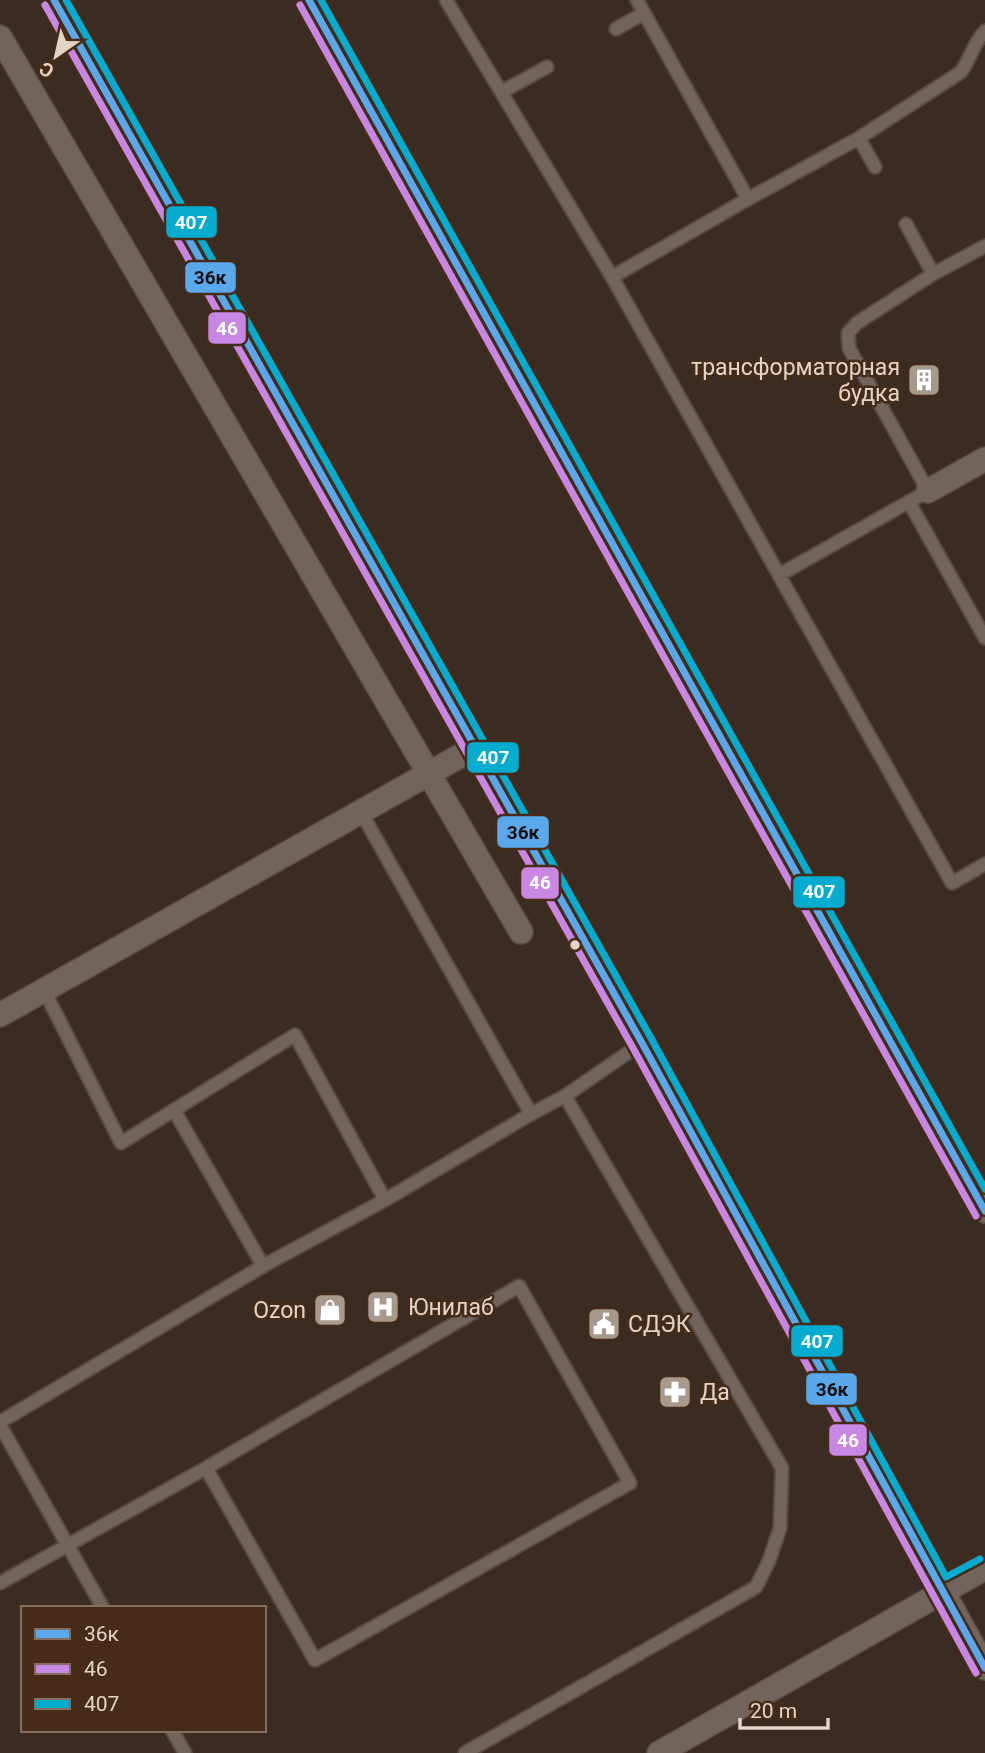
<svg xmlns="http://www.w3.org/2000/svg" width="985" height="1753" font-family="Roboto,sans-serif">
  <rect width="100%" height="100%" fill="#3a2c22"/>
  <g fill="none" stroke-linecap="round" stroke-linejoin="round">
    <defs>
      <g id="lane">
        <polyline points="446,0 612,277 779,575 928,491 849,348 848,333 857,323 933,274 985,246"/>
        <path d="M 644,13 L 748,199 L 859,138 L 961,72 C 970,59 974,43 985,31"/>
        <polyline points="616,29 644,13 637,0"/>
        <polyline points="503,91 547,67"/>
        <polyline points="859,138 875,167"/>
        <polyline points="906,224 933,274"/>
        <polyline points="612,277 748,199"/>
        <polyline points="909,502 985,638"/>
        <polyline points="779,575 952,883 985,864"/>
        <polyline points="44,990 121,1143 174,1110 263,1266 385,1200 531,1114 361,812"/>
        <polyline points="174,1110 295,1035 385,1200"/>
        <polyline points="531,1114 565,1096 642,1043"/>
        <polyline points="0,1422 263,1266"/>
        <polyline points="0,1425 103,1608"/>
        <polyline points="0,1583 206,1468 519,1286 630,1483 315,1660 206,1468"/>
        <polyline points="172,1730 185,1753"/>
        <polyline points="465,1753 756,1587 769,1561 780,1528 782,1468 565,1096"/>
      </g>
      <g id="street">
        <polyline points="54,0 642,1043 985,1668"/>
        <polyline points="309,0 985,1211"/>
        <polyline points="0,37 521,932"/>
        <polyline points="928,491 985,459"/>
        <polyline points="0,1015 476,747"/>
        <polyline points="659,1753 985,1568"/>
      </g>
    </defs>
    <!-- lane casing -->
    <use href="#lane" stroke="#574a42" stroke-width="16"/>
    <!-- street casing -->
    <use href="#street" stroke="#574a42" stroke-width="26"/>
    <!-- lane -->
    <use href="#lane" stroke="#70645c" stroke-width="12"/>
    <!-- street -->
    <use href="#street" stroke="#70645c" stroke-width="23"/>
    <defs>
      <g id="bus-1">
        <polyline points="54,0 642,1043 985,1668"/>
        <polyline points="309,0 985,1211"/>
      </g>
      <g id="bus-2">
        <polyline points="45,5 633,1048 976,1673"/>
        <polyline points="300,5 976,1216"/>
      </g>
      <g id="bus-3">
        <polyline points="66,0 651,1038 946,1577 980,1559"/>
        <polyline points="321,0 985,1189"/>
      </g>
    </defs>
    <!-- bus-1 casing -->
    <use href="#bus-1" stroke="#452b18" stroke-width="12"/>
    <!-- bus-2 casing -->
    <use href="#bus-2" stroke="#452b18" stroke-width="12"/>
    <!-- bus-3 casing -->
    <use href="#bus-3" stroke="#452b18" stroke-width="12"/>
    <!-- bus-1 -->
    <use href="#bus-1" stroke="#5aa8eb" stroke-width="7"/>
    <!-- bus-2 -->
    <use href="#bus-2" stroke="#c787e3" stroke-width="7"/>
    <!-- bus-3 -->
    <use href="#bus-3" stroke="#06acd0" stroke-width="7"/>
  </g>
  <!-- icons -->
  <defs>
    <symbol id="building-square" viewBox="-11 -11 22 22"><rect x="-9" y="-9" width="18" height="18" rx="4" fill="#a8998d" stroke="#452b18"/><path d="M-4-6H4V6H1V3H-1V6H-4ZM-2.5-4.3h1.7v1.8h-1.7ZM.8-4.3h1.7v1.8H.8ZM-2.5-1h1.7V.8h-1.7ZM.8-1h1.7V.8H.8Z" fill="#fff"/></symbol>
    <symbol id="hospital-square" viewBox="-11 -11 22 22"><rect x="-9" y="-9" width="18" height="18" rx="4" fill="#a8998d" stroke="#452b18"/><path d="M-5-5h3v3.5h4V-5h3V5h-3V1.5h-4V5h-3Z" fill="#fff"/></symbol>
    <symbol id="shop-square" viewBox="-11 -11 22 22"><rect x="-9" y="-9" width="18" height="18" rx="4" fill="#a8998d" stroke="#452b18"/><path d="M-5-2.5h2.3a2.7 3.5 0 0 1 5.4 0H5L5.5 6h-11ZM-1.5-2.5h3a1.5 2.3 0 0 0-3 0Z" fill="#fff"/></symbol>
    <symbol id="civic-square" viewBox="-11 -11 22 22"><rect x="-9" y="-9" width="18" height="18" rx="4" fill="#a8998d" stroke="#452b18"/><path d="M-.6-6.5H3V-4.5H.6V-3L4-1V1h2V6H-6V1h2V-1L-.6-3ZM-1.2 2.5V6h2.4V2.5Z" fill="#fff"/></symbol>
    <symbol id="pharmacy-square" viewBox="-11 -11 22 22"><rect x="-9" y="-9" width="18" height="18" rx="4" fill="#a8998d" stroke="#452b18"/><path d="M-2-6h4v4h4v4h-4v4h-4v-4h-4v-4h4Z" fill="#fff"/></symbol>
  </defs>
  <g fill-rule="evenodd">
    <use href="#building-square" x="905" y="361" width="38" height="38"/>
    <use href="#hospital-square" x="364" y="1288" width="38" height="38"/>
    <use href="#shop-square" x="311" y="1291" width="38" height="38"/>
    <use href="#civic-square" x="585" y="1305" width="38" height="38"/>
    <use href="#pharmacy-square" x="656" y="1373" width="38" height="38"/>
  </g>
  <!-- markers -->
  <circle fill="#e4d3c7" stroke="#452b18" stroke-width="2.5" cx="575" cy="945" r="6"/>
  <g text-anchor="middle" stroke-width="5" stroke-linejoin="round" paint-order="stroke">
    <!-- poi labels -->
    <g font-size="23" fill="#e4d3c7" stroke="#452b18" text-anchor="start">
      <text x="900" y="375" text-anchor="end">трансформаторная<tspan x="900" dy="26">будка</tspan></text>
      <text x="408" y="1315">Юнилаб</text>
      <text x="306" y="1318" text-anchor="end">Ozon</text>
      <text x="628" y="1332">СДЭК</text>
      <text x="700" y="1400">Да</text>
    </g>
  </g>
  <g stroke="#452b18" stroke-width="2.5">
    <rect x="165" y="205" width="53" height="34" rx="7" fill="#06acd0"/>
    <rect x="184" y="261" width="53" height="33" rx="7" fill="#5aa8eb"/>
    <rect x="207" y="311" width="40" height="34" rx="7" fill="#c787e3"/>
    <rect x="466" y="741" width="54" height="33" rx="7" fill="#06acd0"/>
    <rect x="496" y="815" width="54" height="34" rx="7" fill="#5aa8eb"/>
    <rect x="520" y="866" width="40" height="34" rx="7" fill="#c787e3"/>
    <rect x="792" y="875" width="54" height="34" rx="7" fill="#06acd0"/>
    <rect x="790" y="1324" width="54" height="34" rx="7" fill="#06acd0"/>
    <rect x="805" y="1372" width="53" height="34" rx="7" fill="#5aa8eb"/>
    <rect x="828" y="1423" width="40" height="34" rx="7" fill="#c787e3"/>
  </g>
  <g font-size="19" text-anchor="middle" font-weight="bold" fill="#fff">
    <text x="191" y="229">407</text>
    <text x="227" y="335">46</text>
    <text x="493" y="764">407</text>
    <text x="540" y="889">46</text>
    <text x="819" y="898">407</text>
    <text x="817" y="1348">407</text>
    <text x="848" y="1447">46</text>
  </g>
  <g font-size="19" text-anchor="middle" font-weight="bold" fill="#111">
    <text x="210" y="284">36к</text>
    <text x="523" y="839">36к</text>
    <text x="832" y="1396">36к</text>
  </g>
  <!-- legend -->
  <rect x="21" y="1606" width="245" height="126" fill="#452b18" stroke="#856e5e" stroke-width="2"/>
  <rect x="35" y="1629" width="35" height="10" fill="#5aa8eb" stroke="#856e5e" stroke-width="2"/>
  <text x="84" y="1641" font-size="21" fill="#e4d3c7">36к</text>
  <rect x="35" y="1664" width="35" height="10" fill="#c787e3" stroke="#856e5e" stroke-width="2"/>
  <text x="84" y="1676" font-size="21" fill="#e4d3c7">46</text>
  <rect x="35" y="1699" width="35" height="10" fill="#06acd0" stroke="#856e5e" stroke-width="2"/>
  <text x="84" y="1711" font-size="21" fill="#e4d3c7">407</text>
  <!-- north arrow -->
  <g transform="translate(56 56) rotate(214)" stroke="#452b18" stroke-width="5" paint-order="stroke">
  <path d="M0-5L12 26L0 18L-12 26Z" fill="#e4d3c7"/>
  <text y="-10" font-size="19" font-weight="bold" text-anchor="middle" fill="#e4d3c7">С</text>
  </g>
  <!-- scale -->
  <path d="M740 1718v10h88v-10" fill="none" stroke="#e4d3c7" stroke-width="3.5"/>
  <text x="750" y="1718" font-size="21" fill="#e4d3c7" stroke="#452b18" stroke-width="5" paint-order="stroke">20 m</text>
</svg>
